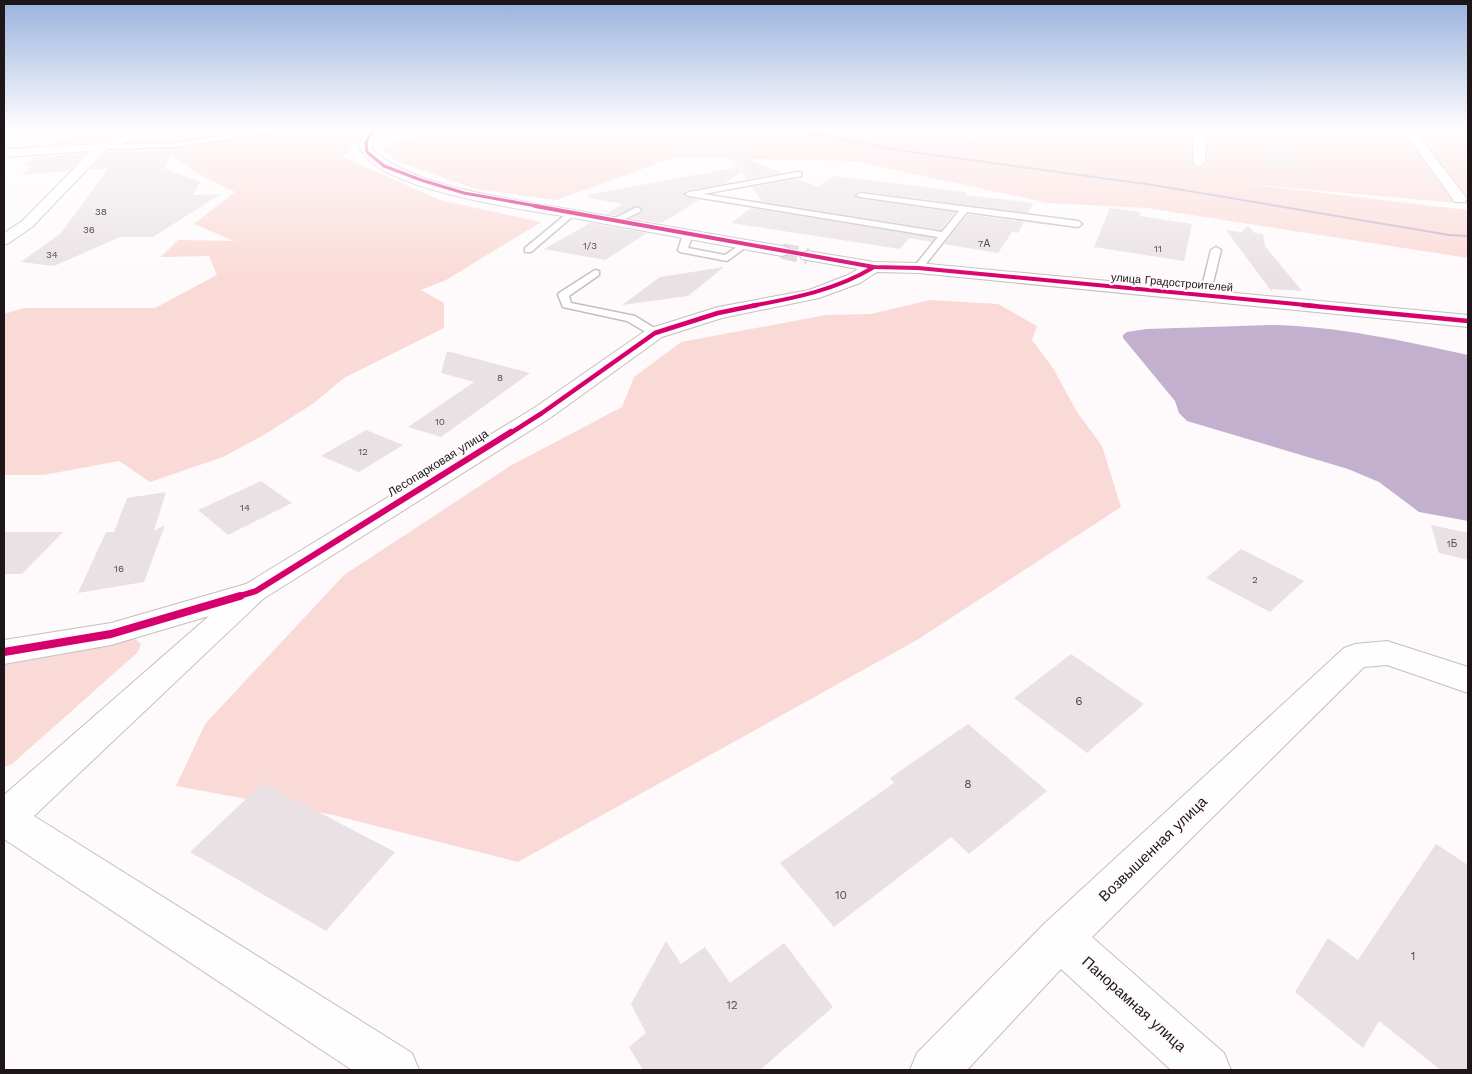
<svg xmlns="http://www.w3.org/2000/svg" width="1472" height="1074" font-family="'Work Sans',sans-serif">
  <rect width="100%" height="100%" fill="#fefafc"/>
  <!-- green -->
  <g fill="#fadad6">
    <polygon points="254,129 364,129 343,157 440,200 541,222 446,280 421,290 444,303 444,328 344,378 314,403 264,435 223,457 150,482 119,461 44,475 4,475 4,314 24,308 155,308 217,275 209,256 161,257 178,240 234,241 194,224 235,192 196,173 168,152 241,135"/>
    <polygon points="459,129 1468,129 1468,204 1238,183 1468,210 1468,258 1147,208 1048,203 853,161 676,157 556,200 476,189 396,161 383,150 388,144"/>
    <polygon points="930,300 998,304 1037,326 1032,340 1053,368 1077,412 1102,446 1121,507 917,640 518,862 333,815 176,786 205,724 344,575 510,466 622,407 634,377 681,342 826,315 871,314"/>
    <polygon points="125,639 135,639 141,644 138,652 12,764 4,767 4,665 65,654"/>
  </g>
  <!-- water -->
  <path fill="#c3b0cf" d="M 1271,325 C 1338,326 1403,341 1468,355 L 1468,521 L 1419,512 L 1379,482 L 1348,469 L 1187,421 L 1179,413 L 1175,401 L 1123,338 L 1123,335 L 1127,332 L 1146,329 Z"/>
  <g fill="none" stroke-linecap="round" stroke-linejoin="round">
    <!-- stream -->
    <polygon fill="#c3b0cf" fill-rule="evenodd" points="786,129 793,129 897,149 1153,184 1449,234 1468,235 1468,237 1449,236 1153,186 897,151"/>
  </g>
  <!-- building -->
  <g fill="#e9e1e3">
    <polygon points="85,134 117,135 100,142 49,145 57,139 71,139"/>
    <polygon points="145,136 182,138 181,140 176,141 130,142"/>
    <polygon points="1266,139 1293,142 1303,168 1271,164"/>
    <polygon points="176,149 164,168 200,182 193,195 221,194 153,237 120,237 54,266 21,262 61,233 109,168 90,170 107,152"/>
    <polygon points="727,151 782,173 747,179 742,172 723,184 688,190 683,193 684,196 699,200 662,223 631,218 642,213 643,210 638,206 616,215 606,214 623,204 588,198 588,195 738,167"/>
    <polygon points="86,153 68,171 21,175 33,165 24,165 35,157"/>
    <polygon points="833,176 966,192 965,195 1033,203 1028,213 860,191 854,194 860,199 955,212 941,230 760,201 761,200 752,187 797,179 818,187"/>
    <polygon points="751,208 935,238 932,242 909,238 900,249 731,223"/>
    <polygon points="1110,208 1141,212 1140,216 1192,224 1184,261 1094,247"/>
    <polygon points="968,214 1024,222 1018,233 1012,232 998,253 944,244"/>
    <polygon points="590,223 647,233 605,260 544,249"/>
    <polygon points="1248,226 1255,233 1263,234 1265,246 1302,291 1272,289 1272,292 1226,230 1241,232"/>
    <polygon points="724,267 688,296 622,305 660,277"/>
    <polygon points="447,351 530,373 441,437 408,427 474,382 441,373"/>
    <polygon points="366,430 403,445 359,472 321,456"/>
    <polygon points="261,481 292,503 228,535 198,510"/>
    <polygon points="166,492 154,531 165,525 144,582 78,593 106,532 114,532 127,498"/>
    <polygon points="1431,525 1468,533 1468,560 1439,553"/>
    <polygon points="4,532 63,532 22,574 4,574"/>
    <polygon points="1241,549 1304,581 1270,612 1206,578"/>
    <polygon points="1071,654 1144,704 1087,753 1014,698"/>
    <polygon points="968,724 1047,791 969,854 951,837 834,927 780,863 894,783 890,778"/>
    <polygon points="263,783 395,852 326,931 190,852"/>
    <polygon points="1436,844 1468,865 1468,1070 1441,1070 1379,1021 1363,1048 1295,992 1328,938 1358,960"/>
    <polygon points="666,941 681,964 705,947 730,983 784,943 833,1007 760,1070 643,1070 629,1047 646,1033 631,1004"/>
  </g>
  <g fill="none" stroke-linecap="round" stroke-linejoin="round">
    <!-- street-tunnel -->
    <polyline stroke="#ddd8da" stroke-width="16" stroke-dasharray="16 8" stroke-linecap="butt" points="782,251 808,256"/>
    <defs>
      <g id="lane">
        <polygon points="269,129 284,129 176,147 102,149 99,147 102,145 176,143"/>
        <polygon points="798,172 801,172 801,176 703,194 942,232 959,211 860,197 856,195 860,193 1078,221 1082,224 1078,227 967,212 921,270 918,271 913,268 938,237 689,196 685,194 689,192"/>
        <polygon points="637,207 641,210 640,212 616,223 609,221"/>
        <polygon points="570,211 573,212 573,216 531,252 525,252 525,248"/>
        <polygon points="688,231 693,234 688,248 725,255 744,242 749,245 727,261 680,252 678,250 683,234"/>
        <polygon points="1216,247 1221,250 1210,295 1205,298 1201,297 1200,295 1211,250"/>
        <polygon points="595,270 599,271 599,275 569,296 571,303 635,316 659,331 661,333 659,335 651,335 627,321 563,307 558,295 559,293"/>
      </g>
      <g id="street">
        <polygon points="140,129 156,129 154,131 106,150 32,227 9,243 4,245 4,233 22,221 91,151 4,157 4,149 100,144"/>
        <polygon points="974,129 986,129 977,140 969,140 967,138"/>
        <polygon points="1194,129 1206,129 1205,163 1199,167 1193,163"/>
        <polygon points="1402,129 1413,129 1465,196 1467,199 1465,202 1455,202"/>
        <polygon points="556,207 782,246 788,248 790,251 788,254 782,256 551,214 549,211 551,208"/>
        <polygon points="808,251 874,262 918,263 1468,315 1468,327 918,273 877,272 860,283 819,298 722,318 662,337 550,418 263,599 34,816 412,1053 419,1070 352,1070 4,839 4,795 209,616 111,645 4,664 4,640 111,623 246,584 534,408 648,329 718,307 809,290 848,275 858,269 802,259 800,256 802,253"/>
        <polygon points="1387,641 1468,667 1468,693 1387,665 1364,667 1092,937 1224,1053 1231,1070 1171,1070 1061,969 967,1070 910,1070 917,1053 1045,923 1344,648 1355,644"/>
      </g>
      <path id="secondary" d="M 368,129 L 380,129 L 374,137 L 371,147 C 403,185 507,198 556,207 L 561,208 L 563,211 L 561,214 L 556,215 C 511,208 405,191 371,162 C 366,158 363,152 359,147 L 362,137 Z"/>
    </defs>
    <!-- lane casing -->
    <use href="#lane" stroke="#c5bec1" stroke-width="3"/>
    <!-- street casing -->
    <use href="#street" stroke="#c5bec1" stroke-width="2"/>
    <!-- secondary casing -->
    <use href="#secondary" stroke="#c5bec1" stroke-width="2"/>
    <!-- lane -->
    <use href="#lane" fill="#fffeff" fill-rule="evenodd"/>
    <!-- street -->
    <use href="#street" fill="#fffeff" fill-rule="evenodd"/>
    <!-- secondary -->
    <use href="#secondary" fill="#fffeff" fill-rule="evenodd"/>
    <defs>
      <polyline id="cycleway-far4" points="374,129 366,142 367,152 384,166 421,180 464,193 542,207"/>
      <g id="cycleway-far3">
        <polyline points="535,206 874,267 918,268 1316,306"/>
        <path d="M 751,306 C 795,298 836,290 874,267"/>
      </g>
      <g id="cycleway-far2">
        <polyline points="1303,305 1468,321"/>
        <polyline points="509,434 542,413 655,333 718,313 757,305"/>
      </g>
      <polyline id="cycleway-far1" points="236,597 256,591 511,432"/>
      <polyline id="cycleway" points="4,652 111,634 240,596"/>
    </defs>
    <!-- cycleway-far4 casing -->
    <use href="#cycleway-far4" stroke="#fff9fc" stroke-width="4.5"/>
    <!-- cycleway-far3 casing -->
    <use href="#cycleway-far3" stroke="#fff9fc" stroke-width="5.5"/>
    <!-- cycleway-far2 casing -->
    <use href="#cycleway-far2" stroke="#fff9fc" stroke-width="7"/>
    <!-- cycleway-far1 casing -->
    <use href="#cycleway-far1" stroke="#fff9fc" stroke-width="9"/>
    <!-- cycleway casing -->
    <use href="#cycleway" stroke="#fff9fc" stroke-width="11"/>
    <!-- cycleway-far4 -->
    <use href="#cycleway-far4" stroke="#d6006c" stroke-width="3"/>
    <!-- cycleway-far3 -->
    <use href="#cycleway-far3" stroke="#d6006c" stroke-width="4"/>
    <!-- cycleway-far2 -->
    <use href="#cycleway-far2" stroke="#d6006c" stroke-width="4.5"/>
    <!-- cycleway-far1 -->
    <use href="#cycleway-far1" stroke="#d6006c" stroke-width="6"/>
    <!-- cycleway -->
    <use href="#cycleway" stroke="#d6006c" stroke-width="8"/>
  </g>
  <!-- sky -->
  <linearGradient id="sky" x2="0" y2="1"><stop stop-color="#99b2de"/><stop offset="0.46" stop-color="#fffdfe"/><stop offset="1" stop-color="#fffdfe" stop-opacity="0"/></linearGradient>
  <rect width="1472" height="279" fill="url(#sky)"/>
  <g text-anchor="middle" stroke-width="4.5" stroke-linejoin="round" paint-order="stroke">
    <!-- number labels -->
    <g font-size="10" fill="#554c50">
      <text x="101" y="215">38</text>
      <text x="89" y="233">36</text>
      <text x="984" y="247">7А</text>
      <text x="590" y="249">1/3</text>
      <text x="1158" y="252">11</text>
      <text x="52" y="258">34</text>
      <text x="500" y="381">8</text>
      <text x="440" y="425">10</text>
      <text x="363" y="455">12</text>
      <text x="245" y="511">14</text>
      <text x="1452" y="547">1Б</text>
      <text x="119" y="572">16</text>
      <text x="1255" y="583">2</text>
    </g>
    <!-- far-street labels -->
    <g font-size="11" fill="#1f161a" stroke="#fff9fc">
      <text transform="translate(1172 282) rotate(5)" y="4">улица Градостроителей</text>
    </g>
    <!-- street labels -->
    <g font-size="12" fill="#1f161a" stroke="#fff9fc">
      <text transform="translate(438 463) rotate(-32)" y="4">Лесопарковая улица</text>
    </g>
    <!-- near-number labels -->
    <g font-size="12" fill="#554c50">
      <text x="1079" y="705">6</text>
      <text x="968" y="788">8</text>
      <text x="841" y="899">10</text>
      <text x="1413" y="960">1</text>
      <text x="732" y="1009">12</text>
    </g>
    <!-- near-street labels -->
    <g font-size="15" fill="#1f161a" stroke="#fff9fc">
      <text transform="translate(1153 849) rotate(-44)" y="5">Возвышенная улица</text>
      <text transform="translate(1134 1004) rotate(42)" y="5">Панорамная улица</text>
    </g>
  </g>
  <!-- border -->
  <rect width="1472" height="1074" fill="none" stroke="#1f161a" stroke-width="10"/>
</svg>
